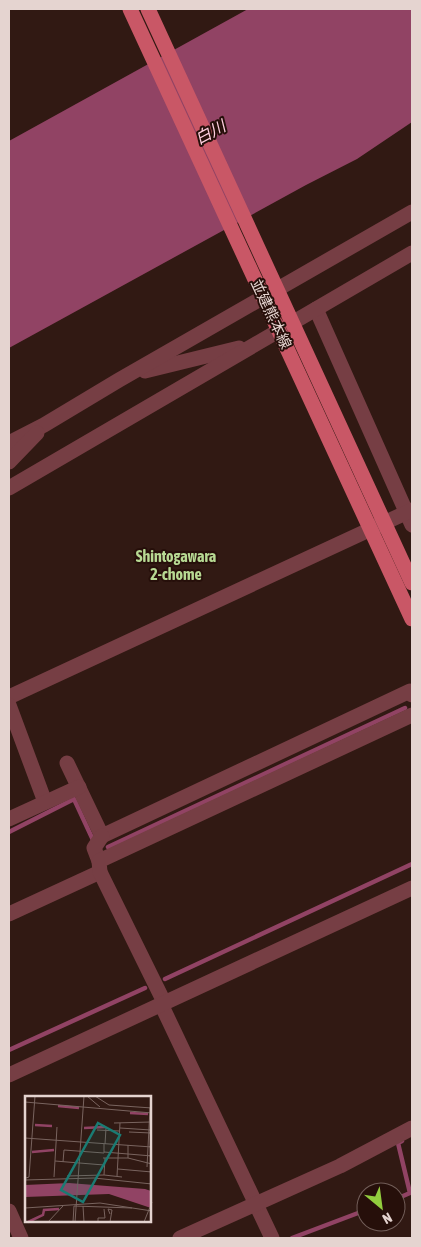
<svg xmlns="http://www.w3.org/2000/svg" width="421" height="1247" font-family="'Asap Condensed','Noto Sans JP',sans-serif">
  <rect width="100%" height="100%" fill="#311913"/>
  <!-- water -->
  <polygon fill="#914364" points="248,9 412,9 412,122 357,159 306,185 9,348 9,141"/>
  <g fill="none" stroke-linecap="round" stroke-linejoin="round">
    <!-- stream -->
    <g stroke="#914364" stroke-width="4.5">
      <polyline points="9,832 74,799 93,840"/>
      <polyline points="108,847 405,708"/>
      <polyline points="165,979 412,864"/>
      <polyline points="9,1050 145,988"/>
      <polyline points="396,1199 410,1193 398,1143 402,1141"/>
      <polyline points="292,1238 366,1210"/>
    </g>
    <!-- minor -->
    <g stroke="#763e44" stroke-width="15">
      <polyline points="316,309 412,525"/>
      <polyline points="145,371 239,348"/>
      <polyline points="9,443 44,425 119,380 412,212"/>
      <polyline points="9,462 37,433"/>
      <polyline points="9,488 412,253"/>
      <polyline points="9,697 412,510"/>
      <polyline points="9,705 45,802"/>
      <polyline points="67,763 102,836 410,691 412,695"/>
      <polyline points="9,819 79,787"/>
      <polyline points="99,861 94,848 102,836"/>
      <polyline points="9,914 100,872"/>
      <polyline points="164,1002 100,872 99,861 412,715"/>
      <polyline points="161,1004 272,1238"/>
      <polyline points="9,1075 412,888"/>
      <polyline points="9,1211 21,1238"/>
      <polyline points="180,1238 340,1166 412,1128"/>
    </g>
    <!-- major-bridge -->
    <g stroke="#c95766" stroke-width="15">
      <polyline points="130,9 412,619"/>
      <polyline points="148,9 412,583"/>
    </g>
  </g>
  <g text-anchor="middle" stroke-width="4" stroke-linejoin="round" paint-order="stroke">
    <!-- street labels -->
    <g font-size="15" fill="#e5d4d0" stroke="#260f0a">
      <text transform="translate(271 314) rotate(65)" y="5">並建熊本線</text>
    </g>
    <!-- water labels -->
    <g font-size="16" font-style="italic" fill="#ffd0e1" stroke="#260f0a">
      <text transform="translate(210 132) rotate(-28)" y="6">白川</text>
    </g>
    <!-- neighbourhood labels -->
    <g font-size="16" font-weight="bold" fill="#b7d993" stroke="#260f0a">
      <text x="176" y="562">Shintogawara<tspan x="176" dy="18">2-chome</tspan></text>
    </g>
  </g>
  <!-- overview -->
  <g transform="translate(25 1096)">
    <rect width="126" height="126" fill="#311913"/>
    <path d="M 44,87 L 120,93 L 126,95 L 126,112 L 84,98 L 0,101 L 0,89 Z" fill="#914364"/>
    <path fill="none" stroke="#914364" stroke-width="2.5" d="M 33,10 L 54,12M 105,17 L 123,18M 10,29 L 27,30M 59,32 L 80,31M 7,56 L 29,54M 3,126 L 18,119 L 19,114 L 34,113"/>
    <path fill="none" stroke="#79645f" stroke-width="1" d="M 62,0 L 75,11M 70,0 L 84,9 L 127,12M 0,6 L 127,17M 89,27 L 126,26M 95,32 L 126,34M 72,34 L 94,35M 104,36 L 126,37M 0,42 L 56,46M 56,46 L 127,51M 80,48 L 81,32M 103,49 L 103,62 L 127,68M 79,56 L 127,60M 78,62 L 103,62M 80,62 L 79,79 L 97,81M 30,65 L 79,69M 38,66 L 39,54 L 79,57 L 79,48M 122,71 L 125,12M 93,73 L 127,76M 42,80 L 79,79M 92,80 L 95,27M 29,81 L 32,31M 1,82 L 4,81 L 10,0M 0,84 L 69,82 L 127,88M 58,110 L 59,126M 0,112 L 75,107 L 127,115M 23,126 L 38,110M 48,126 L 49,110 L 107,112M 50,126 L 59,0M 73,126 L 73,122 L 80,122 L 79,113M 85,126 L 87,114 L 83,113 L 85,118M 119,126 L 127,106"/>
    <path fill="#1a7b73" fill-opacity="0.15" stroke="#1a7b73" stroke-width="2.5" d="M 73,27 L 95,39 L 58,106 L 36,94 Z"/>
    <rect width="126" height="126" fill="none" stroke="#e5d4d0" stroke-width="2.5"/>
  </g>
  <!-- border -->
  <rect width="421" height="1247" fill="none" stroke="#e5d4d0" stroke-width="20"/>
  <!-- north arrow -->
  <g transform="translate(381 1207) rotate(151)"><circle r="24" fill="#260f0a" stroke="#725e59"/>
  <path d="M0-4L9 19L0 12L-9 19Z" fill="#92cd3e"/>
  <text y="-8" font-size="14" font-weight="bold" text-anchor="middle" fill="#e5d4d0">N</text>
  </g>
</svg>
